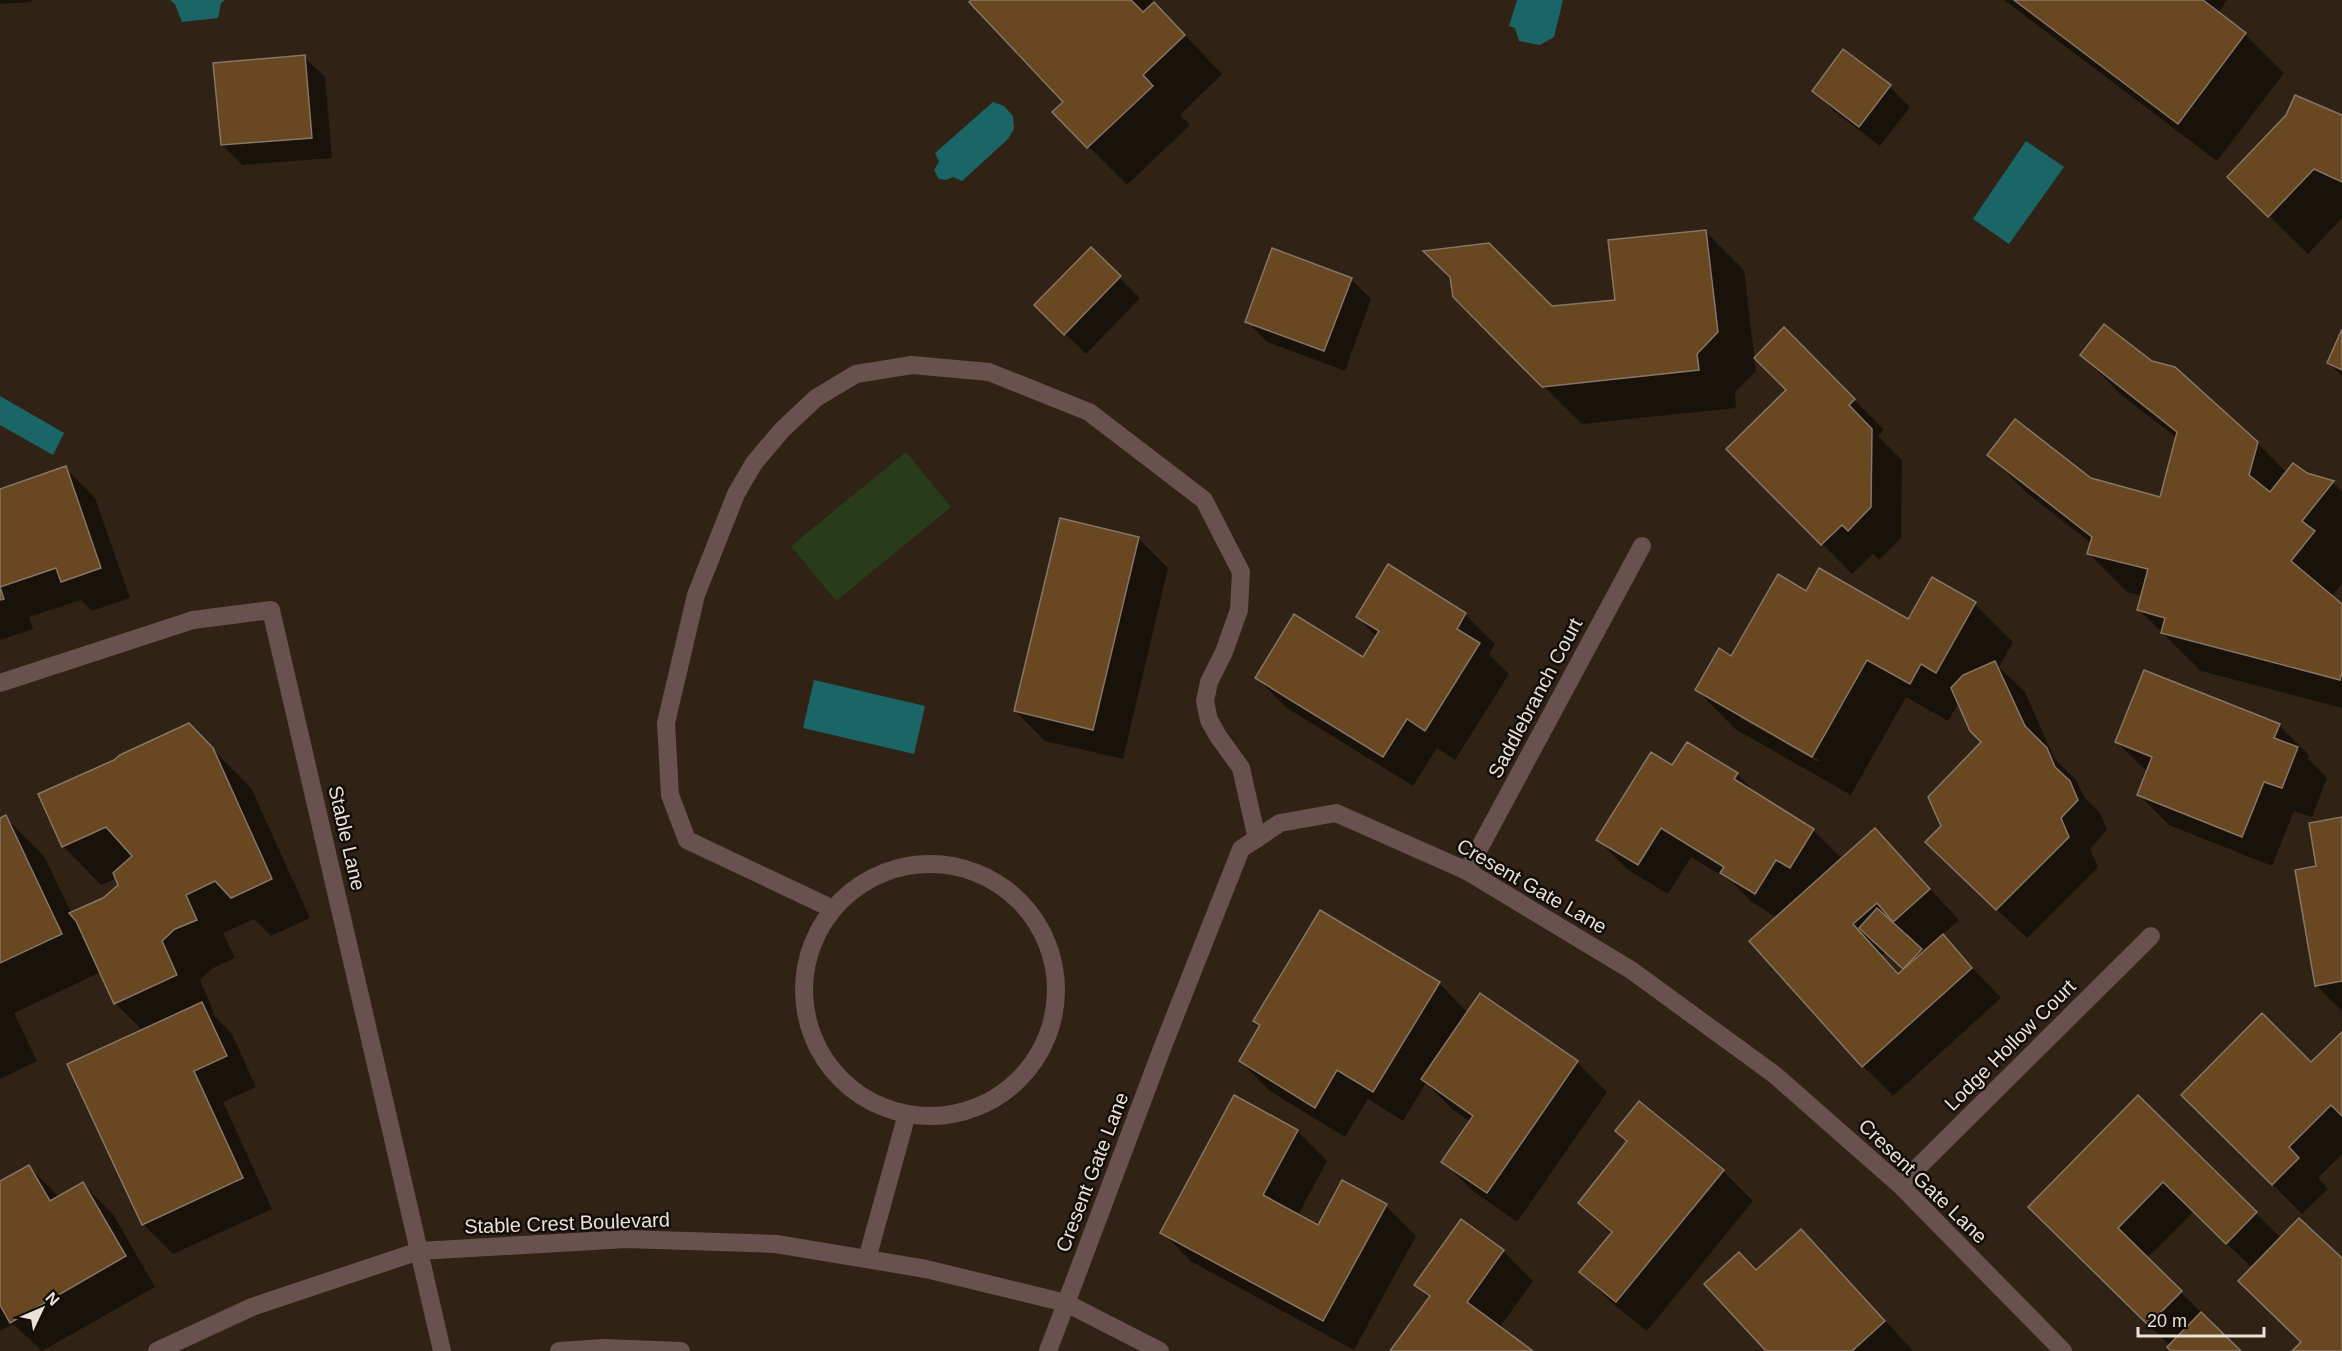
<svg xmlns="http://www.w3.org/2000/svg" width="2342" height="1351" font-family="Helvetica,sans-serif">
  <rect width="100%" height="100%" fill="#302315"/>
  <!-- green -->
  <polygon fill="#283c1c" points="906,452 951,507 836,601 791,546"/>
  <!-- water -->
  <g fill="#1a6566">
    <polygon points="170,0 225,0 221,3 218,18 182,22 175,4"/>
    <polygon points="1517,0 1563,0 1554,37 1540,45 1519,41 1515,28 1509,26"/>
    <polygon points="993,102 1004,106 1013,116 1014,129 1008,139 962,181 953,177 946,180 939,179 934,170 939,162 935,153"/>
    <polygon points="2026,141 2064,167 2009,244 1973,219"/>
    <polygon points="0,396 64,433 53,455 0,425"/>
    <polygon points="814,680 925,706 914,754 803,728"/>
  </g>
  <!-- shadow -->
  <g fill="#0007" fill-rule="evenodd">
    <polygon points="0,0 32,0 31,2 0,4"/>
    <polygon points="974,0 1152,0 1222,74 1180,115 1190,125 1127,185 1054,112 1065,102"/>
    <polygon points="2004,0 2227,0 2218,13 2245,34 2284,73 2217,161"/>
    <polygon points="304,57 325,77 332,158 242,165 222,145"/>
    <polygon points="1890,87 1910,107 1880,146 1834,111 1814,91"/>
    <polygon points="2342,117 2342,218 2308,254 2229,176"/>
    <polygon points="1705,231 1744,270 1756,371 1735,392 1736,408 1582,424 1454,297 1552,308 1616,301"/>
    <polygon points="1091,249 1140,298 1086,354 1036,305"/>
    <polygon points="1351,279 1371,299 1345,371 1267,342 1247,321"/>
    <polygon points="1784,329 1884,430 1878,436 1902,460 1901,538 1879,560 1873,554 1852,574 1728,449 1788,390"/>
    <polygon points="2342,333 2342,376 2329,363"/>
    <polygon points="2082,355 2257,443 2287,473 2306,475 2333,483 2342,492 2342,584 2331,597 2342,606 2342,708 2201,671 2139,610 2143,596 2127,592 2089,554 2091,543 2027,493 1989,455 2161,499 2177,438 2120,394"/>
    <polygon points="65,468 95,498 130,598 92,611 81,600 29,617 33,629 0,640 0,491"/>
    <polygon points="1138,538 1168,568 1123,759 1045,741 1015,711"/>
    <path d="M 1806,593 L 1908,621 L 1975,604 L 2013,642 L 1999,667 L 2025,692 L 2054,758 L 2076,780 L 2085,798 L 2100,813 L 2107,830 L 2090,849 L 2098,867 L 2027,938 L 1957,872 L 1942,827 L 1983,742 L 1959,702 L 1948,721 L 1906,697 L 1851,795 L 1735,729 L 1697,690 ZM 1740,714 L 1819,760 L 1818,762 L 1740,718 Z"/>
    <polygon points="1465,614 1495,644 1489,654 1509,674 1455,760 1437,748 1413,786 1287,708 1257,678 1364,659 1377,637 1357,617"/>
    <polygon points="189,725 251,788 310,918 271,936 254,919 223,933 235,958 213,968 200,980 214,1013 212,1014 232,1034 256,1087 223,1102 272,1209 173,1254 143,1224 143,1031 115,1003 101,972 14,1013 37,1061 0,1079 0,820 5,817 44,856 72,914 104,900 120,885 117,878 101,885 63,846"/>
    <polygon points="2279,725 2309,755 2308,759 2327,778 2312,817 2294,811 2272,866 2169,825 2139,795 2147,772 2117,742"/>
    <path d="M 1673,767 L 1737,774 L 1759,796 L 1813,830 L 1842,859 L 1875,830 L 1959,920 L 1942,935 L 2001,998 L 1893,1096 L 1863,1066 L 1777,918 L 1752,902 L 1732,882 L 1691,857 L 1668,894 L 1628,870 L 1598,840 ZM 1907,933 L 1915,942 L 1913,944 L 1904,935 ZM 1885,952 L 1905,970 L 1900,975 L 1882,955 Z"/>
    <polygon points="2342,819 2342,1011 2316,985 2318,868"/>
    <polygon points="1439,983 1468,1013 1577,1062 1607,1092 1517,1222 1473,1191 1443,1162 1471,1122 1452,1109 1426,1083 1403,1121 1368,1099 1345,1137 1270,1091 1240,1061 1261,1027 1255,1021"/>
    <polygon points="2342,1034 2342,1154 2318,1178 2328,1189 2302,1214 2183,1095 2311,1064"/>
    <polygon points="2138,1097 2281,1238 2342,1260 2342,1351 2294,1351 2302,1342 2252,1268 2194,1211 2147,1258 2239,1351 2173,1351 2170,1346 2030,1207"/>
    <polygon points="1639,1103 1723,1171 1753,1201 1647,1331 1611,1302 1581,1272 1612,1235 1580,1203 1628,1143 1617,1131"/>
    <polygon points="1297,1131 1327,1161 1298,1215 1319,1227 1386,1206 1416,1236 1354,1350 1192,1262 1162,1232"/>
    <polygon points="28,1166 58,1196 83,1184 113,1214 155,1287 42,1351 13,1324 0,1331 0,1183"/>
    <polygon points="1462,1221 1503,1251 1533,1281 1499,1328 1531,1351 1392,1351 1430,1299 1416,1285"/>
    <polygon points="1801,1231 1831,1261 1913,1351 1768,1351 1756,1271"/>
  </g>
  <!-- building -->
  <g fill="#684721" stroke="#867666" stroke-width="1.5">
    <polygon points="971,0 1131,0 1143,12 1154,2 1185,35 1143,75 1153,86 1087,148 1052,112 1063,102 969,2"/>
    <polygon points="2014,0 2203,0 2246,33 2178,124"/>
    <polygon points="1843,49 1891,85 1859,127 1812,91"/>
    <polygon points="305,55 312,138 221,145 213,63"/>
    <polygon points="2295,95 2342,115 2342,182 2314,169 2268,217 2227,177 2286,115"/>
    <polygon points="1706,230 1718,332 1697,354 1699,370 1542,387 1453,297 1450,277 1423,251 1489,243 1552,306 1615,300 1608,240"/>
    <polygon points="1091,247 1121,276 1064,335 1034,305"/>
    <polygon points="1272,248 1352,278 1324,351 1245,322"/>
    <polygon points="2104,324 2152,361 2175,367 2258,442 2249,475 2270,492 2293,463 2307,473 2334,481 2302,521 2315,531 2291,561 2342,604 2342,673 2340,680 2161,633 2165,618 2137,610 2148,569 2087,554 2092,537 1987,455 2015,419 2091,478 2160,497 2177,432 2080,355"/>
    <polygon points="1784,327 1855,399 1849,405 1872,429 1871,507 1848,531 1842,525 1821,545 1726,449 1786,390 1754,358"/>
    <polygon points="2342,329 2342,370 2327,363"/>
    <polygon points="66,466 101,568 61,582 56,568 0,587 4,599 0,600 0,489"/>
    <polygon points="1060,518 1139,537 1093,730 1014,711"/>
    <polygon points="1388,564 1466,613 1457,629 1480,643 1425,731 1407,719 1383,757 1255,678 1294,614 1363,657 1379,631 1356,617"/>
    <polygon points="1819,568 1908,619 1932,577 1976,602 1936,673 1921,664 1910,684 1867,660 1812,757 1695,690 1719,648 1731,656 1778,574 1806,591"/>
    <polygon points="1995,661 2025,726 2047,748 2055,767 2070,781 2078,800 2061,818 2069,837 1996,910 1925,842 1941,826 1928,797 1981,742 1970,731 1951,688 1963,675"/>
    <polygon points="2144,670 2280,724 2274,738 2298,747 2282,788 2264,782 2242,837 2137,795 2152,757 2115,742"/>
    <polygon points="189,723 213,748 272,879 231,898 215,881 186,895 197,920 175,929 162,941 177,975 114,1004 76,921 69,913 103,898 118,885 113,873 132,856 106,827 62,847 38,794 114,760 120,755"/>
    <polygon points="1687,742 1738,773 1734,779 1814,829 1790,868 1776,860 1755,894 1720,873 1724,867 1661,828 1638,865 1596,840 1651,752 1672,765"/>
    <polygon points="6,815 62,934 0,963 0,818"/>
    <polygon points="2342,817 2342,981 2315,986 2295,870 2316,866 2309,823"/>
    <polygon points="1875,828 1930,889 1893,922 1877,903 1853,924 1898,974 1943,934 1972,968 1862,1067 1749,941"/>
    <polygon points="1877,908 1922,949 1903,969 1859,928"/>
    <polygon points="1320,910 1440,982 1373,1092 1337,1070 1315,1108 1239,1061 1260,1025 1253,1021"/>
    <polygon points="1480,993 1578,1061 1487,1193 1441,1162 1473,1116 1421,1079"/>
    <polygon points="202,1002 227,1056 194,1071 243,1178 142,1225 67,1064"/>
    <polygon points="2262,1013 2311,1062 2342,1032 2342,1116 2331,1105 2289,1147 2299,1158 2272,1185 2181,1095"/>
    <polygon points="1234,1095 1298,1130 1263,1195 1318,1225 1342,1180 1387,1204 1323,1321 1160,1233"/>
    <polygon points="2138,1095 2257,1212 2226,1244 2163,1182 2118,1228 2182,1291 2148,1325 2028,1207"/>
    <polygon points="1639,1101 1724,1170 1616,1302 1579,1272 1612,1232 1578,1203 1627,1141 1615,1131"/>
    <polygon points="29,1165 50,1201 83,1182 126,1256 10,1323 0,1305 0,1181"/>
    <polygon points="2299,1218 2342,1258 2342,1351 2292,1351 2301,1342 2238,1281"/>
    <polygon points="1461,1219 1504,1250 1467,1302 1533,1351 1390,1351 1430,1296 1414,1285"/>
    <polygon points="1801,1229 1885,1321 1852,1351 1766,1351 1704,1284 1739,1252 1756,1270"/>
    <polygon points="2201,1312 2241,1351 2171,1351 2167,1347"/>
  </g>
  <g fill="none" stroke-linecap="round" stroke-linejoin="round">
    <!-- lane -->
    <g stroke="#68514e" stroke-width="18">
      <circle cx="930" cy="990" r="126"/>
      <polyline points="833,909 687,840 670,795 666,723 696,595 736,494 754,463 782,430 816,398 856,374 912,365 989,372 1089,412 1204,500 1241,572 1239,610 1224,652 1209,682 1205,701 1209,720 1218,736 1241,768 1257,839"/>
      <polyline points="867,1259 907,1114"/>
    </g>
    <!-- street -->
    <g stroke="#68514e" stroke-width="18">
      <polyline points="0,683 193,620 271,610 442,1351"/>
      <polyline points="1467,871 1642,546"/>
      <polyline points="1900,1185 2151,936"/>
      <polyline points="157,1351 252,1307 419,1251 627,1239 776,1244 926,1269 1066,1303 1160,1351"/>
      <polyline points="559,1351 604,1348 681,1351"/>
      <polyline points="1048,1351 1163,1046 1241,849 1280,823 1336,813 1467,871 1631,970 1775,1075 1900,1185 2063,1351"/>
    </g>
  </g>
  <g text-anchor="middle" stroke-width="5" stroke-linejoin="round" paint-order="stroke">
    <!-- street labels -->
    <g font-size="20" fill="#eae1d8" stroke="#130d08">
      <text transform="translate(1535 698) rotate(-62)" y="7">Saddlebranch Court</text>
      <text transform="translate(347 838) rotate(77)" y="7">Stable Lane</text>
      <text transform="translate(1532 886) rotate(30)" y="7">Cresent Gate Lane</text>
      <text transform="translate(2010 1045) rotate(-45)" y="7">Lodge Hollow Court</text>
      <text transform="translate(1092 1172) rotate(-69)" y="7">Cresent Gate Lane</text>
      <text transform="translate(1923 1181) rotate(44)" y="7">Cresent Gate Lane</text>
      <text transform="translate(567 1223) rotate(-2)" y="7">Stable Crest Boulevard</text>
    </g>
  </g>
  <!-- north arrow -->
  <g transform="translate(42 1309) rotate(46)" stroke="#130d08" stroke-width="4.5" paint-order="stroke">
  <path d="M0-4.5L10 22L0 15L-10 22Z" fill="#eae1d8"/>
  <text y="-9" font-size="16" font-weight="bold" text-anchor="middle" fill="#eae1d8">N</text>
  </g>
  <!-- scale -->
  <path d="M2138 1327v9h126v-9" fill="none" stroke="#eae1d8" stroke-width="3"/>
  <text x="2147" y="1327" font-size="18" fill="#eae1d8" stroke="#130d08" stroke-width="4.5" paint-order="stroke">20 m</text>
</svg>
